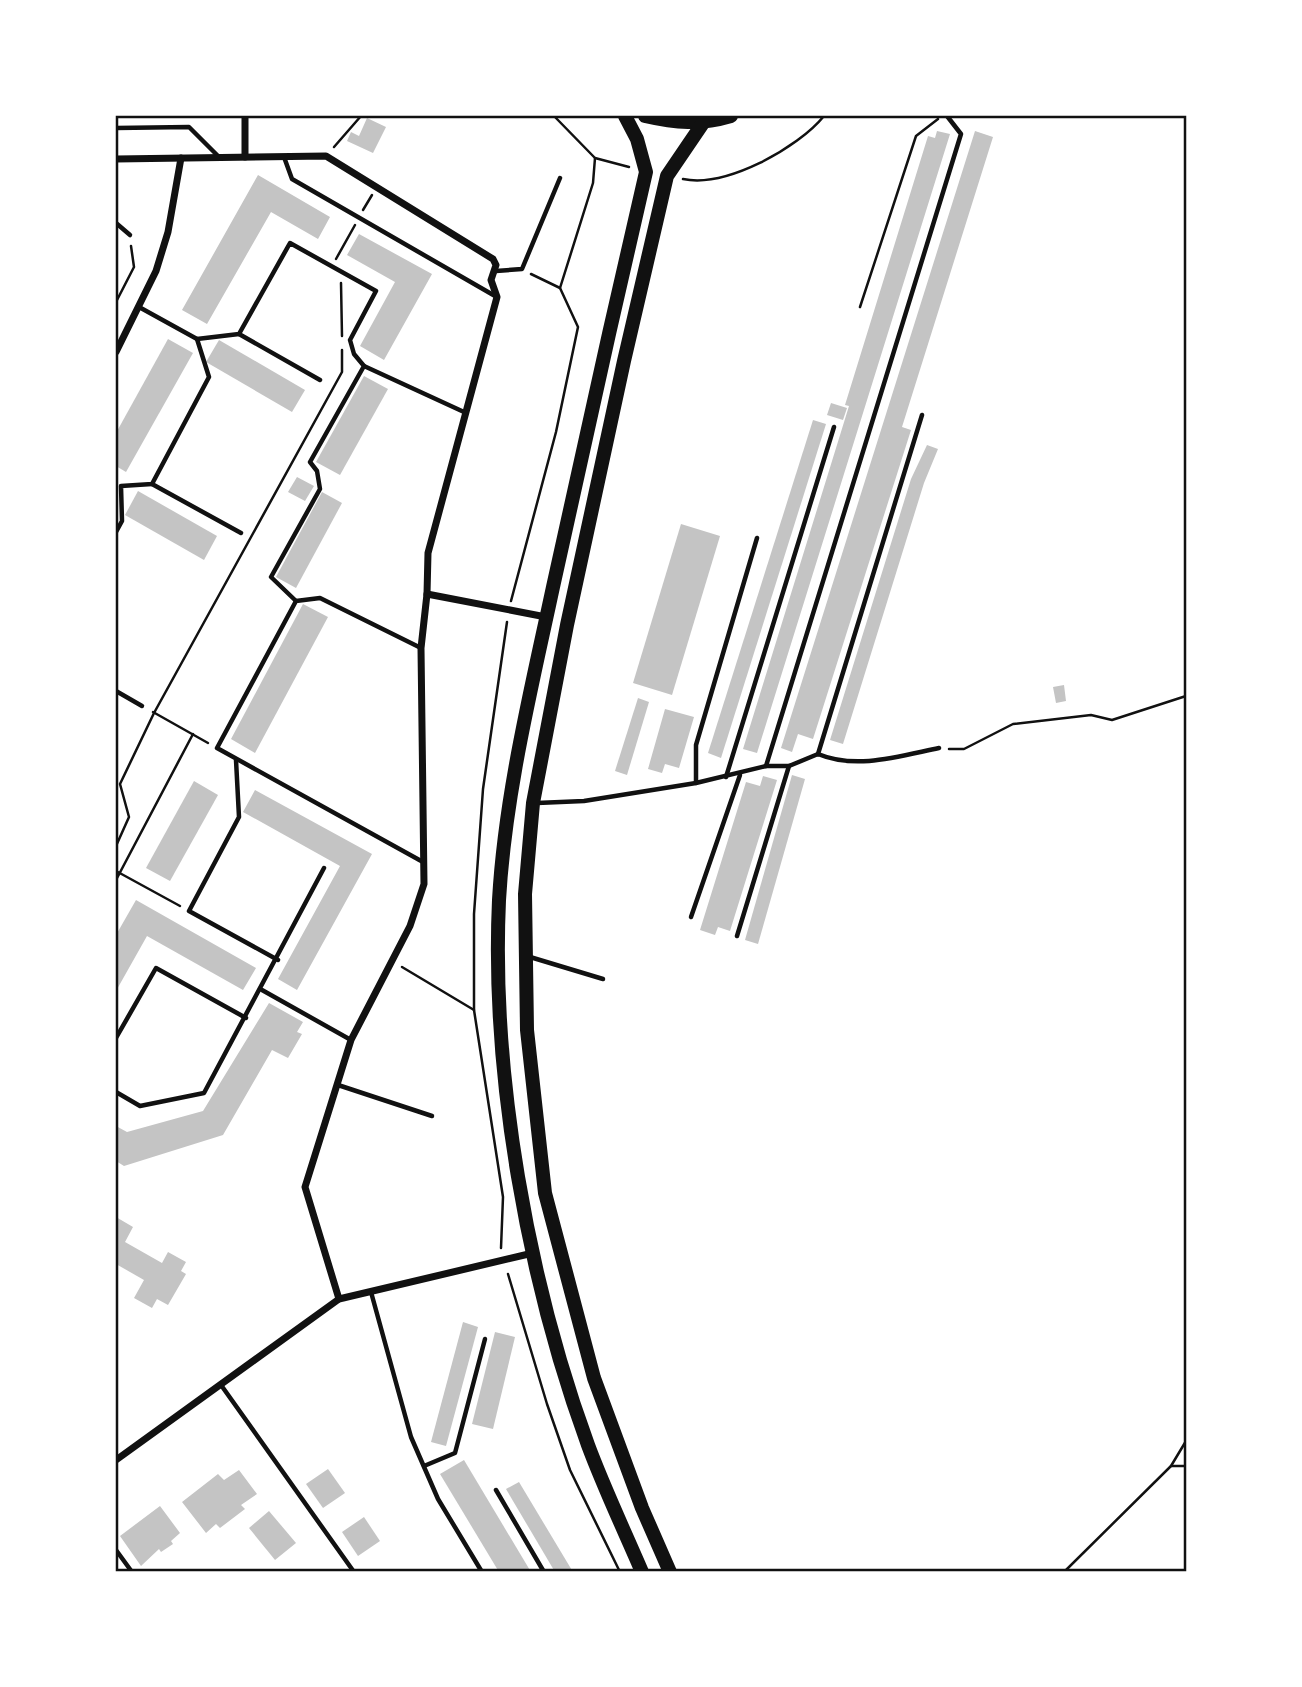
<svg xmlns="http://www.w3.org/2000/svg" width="1302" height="1687" font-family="'Fira Sans',sans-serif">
  <rect width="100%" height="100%" fill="#fff"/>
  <!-- building -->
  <g fill="#c4c4c4">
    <polygon points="367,118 386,127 373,153 347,141 351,132 359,136"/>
    <polygon points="937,131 950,134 757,753 743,749 849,406 845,405 928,136 935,138"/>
    <polygon points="975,131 993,137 902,427 911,430 813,739 798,734 792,752 781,748"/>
    <polygon points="258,175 330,217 318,239 271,212 207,324 182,310"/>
    <polygon points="359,234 432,274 384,360 360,346 395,282 347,255"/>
    <polygon points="168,339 193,353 126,472 116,466 116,433"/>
    <polygon points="219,340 305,390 292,412 206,362"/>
    <polygon points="364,376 388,389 340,475 316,462"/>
    <polygon points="831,403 847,408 843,420 827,415"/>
    <polygon points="813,420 826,424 721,758 708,753"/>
    <polygon points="927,445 938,449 924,483 843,744 830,740 911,479"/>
    <polygon points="297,477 314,486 305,501 288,492"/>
    <polygon points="138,491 217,536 204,560 125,515"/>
    <polygon points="322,492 342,503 296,588 276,577"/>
    <polygon points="681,524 720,536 672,695 633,683"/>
    <polygon points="303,604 328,617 255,753 231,739"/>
    <polygon points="1064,685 1066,701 1056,703 1053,687"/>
    <polygon points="638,698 649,702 627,775 615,771"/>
    <polygon points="665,709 694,717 679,768 665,764 662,773 648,769"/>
    <polygon points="792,775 805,779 758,944 745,940"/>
    <polygon points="763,776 777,780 730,931 718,927 715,935 700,930 746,782 760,786"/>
    <polygon points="194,781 218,795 170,881 146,868"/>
    <polygon points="255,790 372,854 297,990 278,979 340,866 243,812"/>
    <polygon points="136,900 256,968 243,990 147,936 116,991 116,935"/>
    <polygon points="269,1003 303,1022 297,1032 302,1034 288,1058 272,1050 223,1135 124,1166 116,1161 116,1126 127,1132 203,1111"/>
    <polygon points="116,1217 133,1227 125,1242 162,1263 168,1252 186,1262 181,1271 186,1274 168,1305 157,1299 152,1308 134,1298 144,1280 116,1264"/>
    <polygon points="463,1322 478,1327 446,1446 431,1442"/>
    <polygon points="495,1332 515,1337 493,1429 472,1424"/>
    <polygon points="464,1460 531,1572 499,1572 440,1474"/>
    <polygon points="328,1469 345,1493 323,1508 306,1484"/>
    <polygon points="239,1470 257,1494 241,1505 245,1509 220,1528 216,1524 206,1533 182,1502 218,1474 224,1480"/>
    <polygon points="519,1482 573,1572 555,1572 506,1489"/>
    <polygon points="160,1506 180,1533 171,1541 173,1544 161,1552 159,1549 141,1566 120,1536"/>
    <polygon points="269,1511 296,1543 275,1560 249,1528"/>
    <polygon points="364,1517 380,1541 358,1556 342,1532"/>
  </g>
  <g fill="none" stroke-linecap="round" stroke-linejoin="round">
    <!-- path -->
    <g stroke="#111" stroke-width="2.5">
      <polyline points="554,116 595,158 629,167"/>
      <polyline points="334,147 361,116"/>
      <path d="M 683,179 C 726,188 798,148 824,116"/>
      <polyline points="363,210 372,195"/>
      <polyline points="336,259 355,225"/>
      <polyline points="341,283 342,336"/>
      <polyline points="560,288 593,183 595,158"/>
      <polyline points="116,302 134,267 131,246"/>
      <polyline points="860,307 916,136 938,119"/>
      <polyline points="511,601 556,432 578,327 560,288 531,274"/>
      <polyline points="153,712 208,743"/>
      <polyline points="949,749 964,749 1013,724 1091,715 1112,720 1186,696"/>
      <polyline points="116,846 129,817 120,784 154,713 342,372 342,350"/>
      <polyline points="116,871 180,906"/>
      <polyline points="116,880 193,734"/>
      <polyline points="402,967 474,1010"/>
      <polyline points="501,1248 503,1197 474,1010 474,914 483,789 507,622"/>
      <polyline points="508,1274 547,1404 570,1470 620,1572"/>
      <polyline points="1171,1466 1186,1466"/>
      <polyline points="1064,1572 1171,1466 1186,1441"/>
    </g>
    <!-- service -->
    <g stroke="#111" stroke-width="4.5">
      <polyline points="116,128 189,127 219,157"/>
      <polyline points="284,157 292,179 495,296"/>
      <polyline points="116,223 130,235"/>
      <polyline points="496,271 522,269 560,178"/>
      <polyline points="139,307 197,339"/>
      <polyline points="239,334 320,380"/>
      <polyline points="364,366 464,412"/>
      <polyline points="152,484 241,533"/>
      <polyline points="116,532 122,521 121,486 152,484 209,377 197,339 239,334 290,243 376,291 350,340 354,354 364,366 310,462 317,471 320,489 271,577 296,601"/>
      <polyline points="421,648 320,598 296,601 217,748 423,862"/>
      <polyline points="116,691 142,706"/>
      <polyline points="818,754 922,415"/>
      <polyline points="236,760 239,817 189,911 278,960"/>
      <polyline points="766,766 961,134 947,116"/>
      <polyline points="726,777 834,427"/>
      <polyline points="696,783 696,745 757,538"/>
      <path d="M 537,803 L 584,801 L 696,783 L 766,766 L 789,766 L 818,754 C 856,770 900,756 939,748"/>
      <polyline points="691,917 740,775"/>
      <polyline points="737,936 789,766"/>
      <polyline points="530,957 603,979"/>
      <polyline points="262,990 351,1040"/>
      <polyline points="116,1038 156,968 246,1018"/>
      <polyline points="338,1085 432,1116"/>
      <polyline points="116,1092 140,1106 204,1093 324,868"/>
      <polyline points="371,1292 411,1437 438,1499 482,1572"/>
      <polyline points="221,1385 354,1572"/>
      <polyline points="424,1466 455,1453 485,1339"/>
      <polyline points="496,1490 544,1572"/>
      <polyline points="116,1550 132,1572"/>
    </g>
    <!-- minor -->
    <g stroke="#111" stroke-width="7">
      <polyline points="245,157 245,116"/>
      <polyline points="116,159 326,156 493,259 496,265 491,280 497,297 428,553 427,594 421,648 424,884 410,926 351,1040 305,1187 339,1299"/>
      <polyline points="116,352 156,271 168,232 181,158"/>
      <polyline points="427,594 546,617"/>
      <polyline points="116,1460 339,1299 533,1253"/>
    </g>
    <!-- primary -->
    <g stroke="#111" stroke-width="14">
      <path d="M 625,116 L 637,139 L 646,172 C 614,310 583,449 553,587 C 531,690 505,795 499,900 C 491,1075 528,1281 588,1445 C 604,1488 624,1530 642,1572"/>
      <path d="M 645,116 C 675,123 701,125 731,116"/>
      <polyline points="670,1572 642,1508 594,1378 545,1193 527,1030 525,894 533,803 567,625 624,361 667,176 703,123"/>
    </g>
  </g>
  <!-- border -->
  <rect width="1302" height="1687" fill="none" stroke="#ffffff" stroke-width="234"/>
  <rect x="117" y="117" width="1068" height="1453" fill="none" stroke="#111" stroke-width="2.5"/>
</svg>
